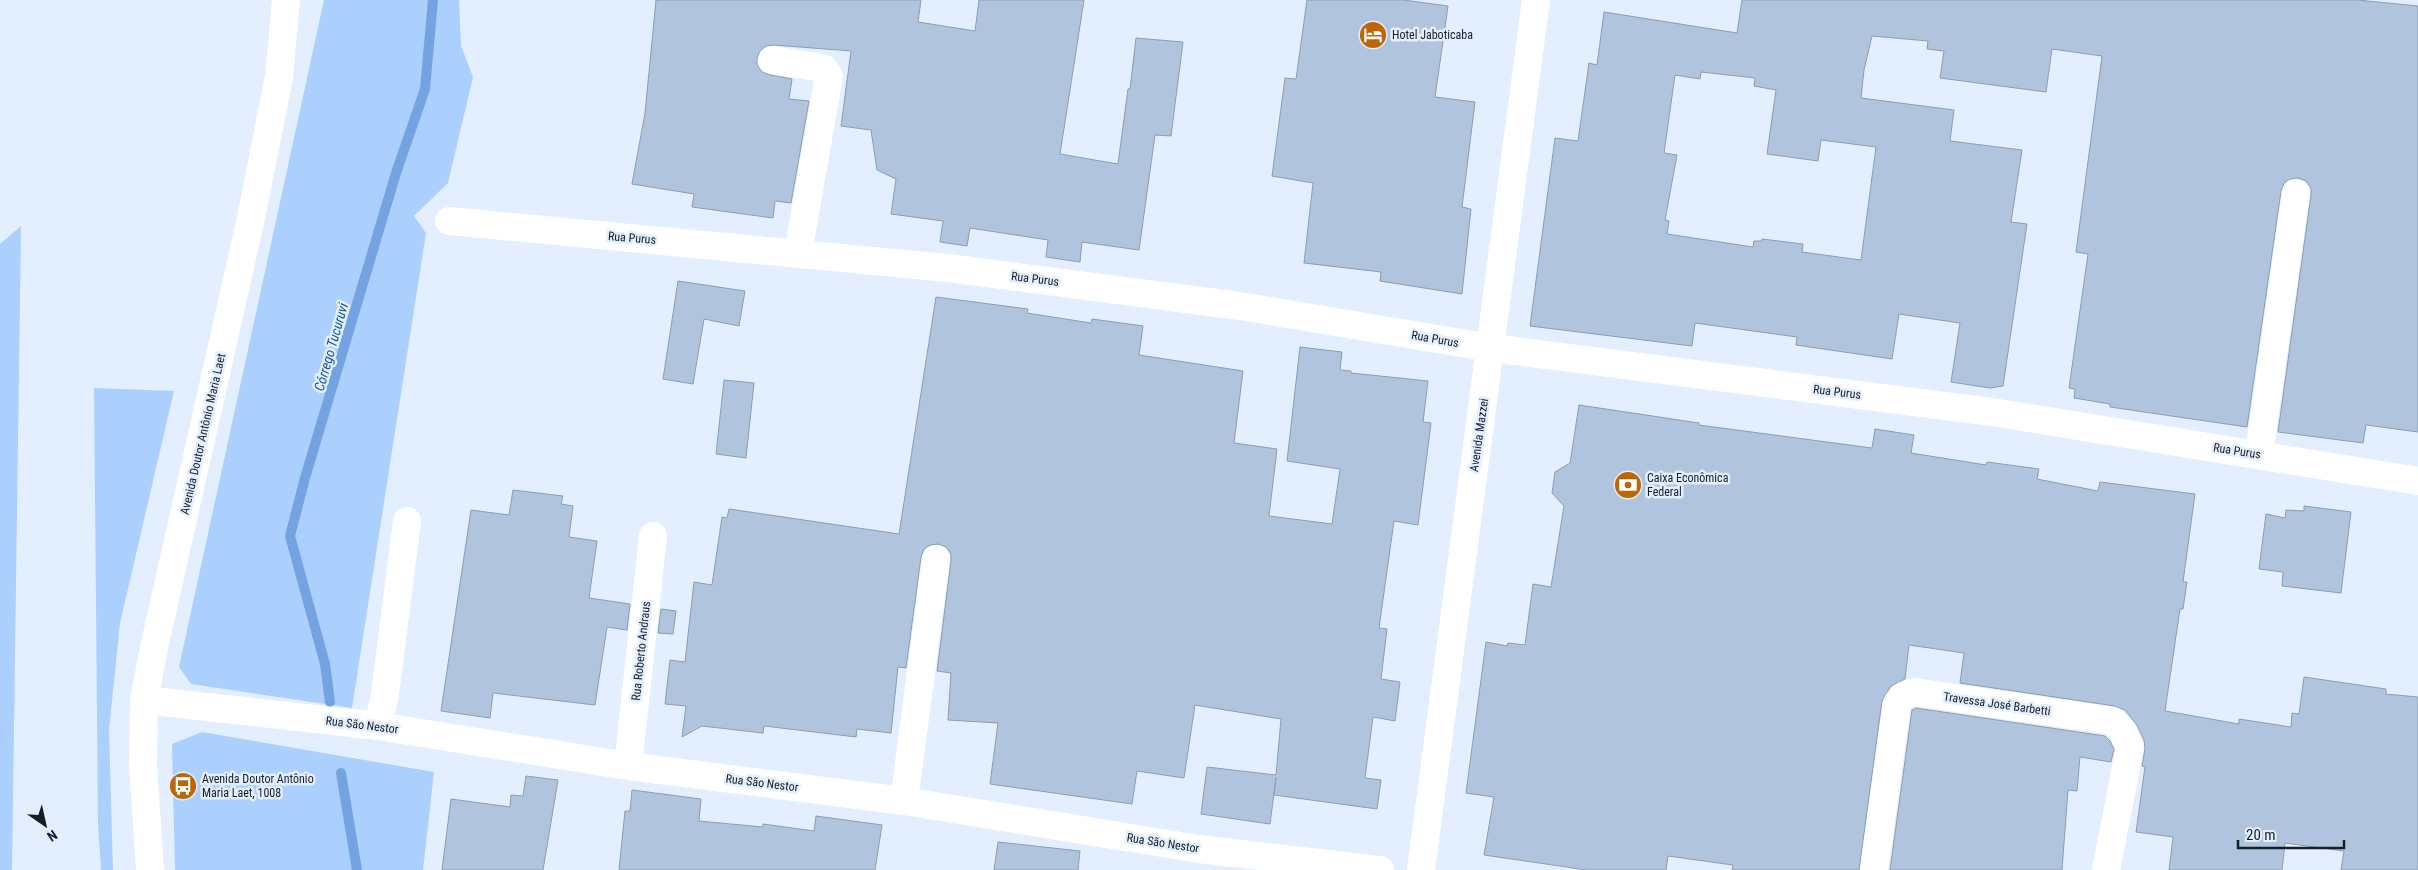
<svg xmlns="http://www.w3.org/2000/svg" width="2418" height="870" font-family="'Roboto Condensed',sans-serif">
  <rect width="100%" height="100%" fill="#e3effe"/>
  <!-- green -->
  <g fill="#acd0fe">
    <polygon points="324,0 459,0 461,46 473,77 448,183 414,216 426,233 352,708 191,684 179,667"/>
    <polygon points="21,226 12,870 0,870 0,244"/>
    <polygon points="94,388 174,391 120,623 109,730 113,870 101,870 98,824"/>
    <polygon points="202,732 434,772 423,870 175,870 172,744"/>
  </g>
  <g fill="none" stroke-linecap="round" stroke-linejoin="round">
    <!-- stream -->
    <g stroke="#74a3e1" stroke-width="10">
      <polyline points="330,702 325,664 290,536 305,478 396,173 425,89 433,0"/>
      <polyline points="341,773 357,870"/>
    </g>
  </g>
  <!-- building -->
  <g fill="#b1c4dd" stroke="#8b9db5" fill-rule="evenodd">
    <polygon points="656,0 921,0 918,22 975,31 979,0 1084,0 1060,154 1118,164 1128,89 1130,89 1136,38 1183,42 1171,136 1155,135 1139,250 1082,242 1080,262 1046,257 1048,240 970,228 967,246 940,242 943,221 891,214 896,179 877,170 871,130 841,126 851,51 774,45 766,46 760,51 757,58 757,65 762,72 770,75 792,79 789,99 809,101 791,203 775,201 773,218 692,207 694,194 632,184 645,113"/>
    <polygon points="1307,0 1404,0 1448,6 1435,97 1475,102 1462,207 1471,209 1462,294 1380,281 1381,272 1304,263 1313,183 1272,176 1285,78 1296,79"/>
    <path d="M 1742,0 L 2358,0 L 2418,6 L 2418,432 L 2366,425 L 2363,443 L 2278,432 L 2311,195 L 2311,188 L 2306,181 L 2298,178 L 2290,179 L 2284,183 L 2281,191 L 2247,427 L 2110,407 L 2110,404 L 2074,398 L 2075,389 L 2069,388 L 2088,254 L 2076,252 L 2102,56 L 2052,49 L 2046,92 L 1940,78 L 1944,51 L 1927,49 L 1928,41 L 1872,36 L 1864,70 L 1861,98 L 1954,110 L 1950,141 L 2022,150 L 2011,222 L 2027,224 L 2003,386 L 1990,388 L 1951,382 L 1960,323 L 1899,314 L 1892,359 L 1796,345 L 1797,337 L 1695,323 L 1692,346 L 1530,326 L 1555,138 L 1578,141 L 1589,63 L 1597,65 L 1604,12 L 1737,33 ZM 1701,72 L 1755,78 L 1754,86 L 1776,90 L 1767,154 L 1818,161 L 1821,140 L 1876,147 L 1861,260 L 1802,252 L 1803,244 L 1762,239 L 1762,241 L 1754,241 L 1753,247 L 1667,234 L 1669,221 L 1665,220 L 1677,155 L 1664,153 L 1675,75 L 1700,79 Z"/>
    <polygon points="678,281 745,291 739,326 704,319 693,384 663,379"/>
    <polygon points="936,297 1028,309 1027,313 1091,323 1092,319 1143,326 1139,355 1243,371 1234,443 1277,449 1269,516 1332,524 1340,469 1287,461 1300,347 1342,352 1340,370 1351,371 1351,373 1428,381 1423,422 1431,423 1418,525 1394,521 1379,628 1387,629 1381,679 1400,682 1395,721 1373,717 1365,778 1381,780 1377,809 1274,795 1276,778 1270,824 1201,814 1207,767 1276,775 1281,719 1195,705 1184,778 1137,771 1132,804 990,784 998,723 948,720 951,673 937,671 951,561 951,554 946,547 938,544 930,545 924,549 921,557 906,668 898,667 891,733 857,729 856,737 764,726 763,733 702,726 682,737 686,706 665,704 670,660 685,662 694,582 712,585 722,517 727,518 729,509 899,534"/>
    <polygon points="724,380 754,383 746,458 716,454"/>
    <polygon points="1579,405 1699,423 1699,425 1872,448 1875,429 1914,435 1911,453 1986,465 1987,462 2039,469 2037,479 2098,491 2100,482 2195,494 2183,582 2187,582 2183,609 2180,609 2165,711 2239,724 2239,719 2291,727 2292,713 2299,714 2304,677 2386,689 2386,694 2418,697 2418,870 2341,870 2344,851 2285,843 2282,870 2169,870 2173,837 2136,832 2145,767 2142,766 2145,749 2144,740 2137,725 2125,710 2115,706 1960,683 1964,653 1909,645 1905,679 1891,686 1882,701 1859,870 1732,870 1733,865 1668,856 1666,870 1587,870 1484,855 1494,797 1466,793 1486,642 1507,646 1508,643 1525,645 1533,584 1551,587 1564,506 1552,493 1555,472 1570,463"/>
    <polygon points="513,490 563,496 561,504 573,506 569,537 597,541 589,598 630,604 627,630 607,627 595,705 493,693 490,718 441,711 471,510 509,515"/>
    <polygon points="2304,506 2351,512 2341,593 2282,586 2283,572 2259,569 2266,514 2285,518 2286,510 2304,511"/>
    <polygon points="661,609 676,611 673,634 658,633"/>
    <polygon points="1916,708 2105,736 2110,741 2114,749 2111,762 2080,757 2077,791 2068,790 2062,870 1890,870 1912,710"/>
    <polygon points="526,776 558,780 543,870 442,870 451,799 510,807 511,795 523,796"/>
    <polygon points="632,790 701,799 699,821 763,827 763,824 814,831 816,816 882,825 875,870 619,870 625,811 630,811"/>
    <polygon points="998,842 1080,851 1078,870 994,870"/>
  </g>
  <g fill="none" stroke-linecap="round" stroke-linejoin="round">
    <!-- minor -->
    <g stroke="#fff" stroke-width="28">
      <polyline points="772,60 823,68 829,76 798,253"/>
      <polyline points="449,221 948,268 1240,306 1491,348 1992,412 2418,481"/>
      <polyline points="2259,454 2296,193"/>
      <polyline points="144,700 378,726 628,766 904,801 1199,849 1380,870"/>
      <polyline points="378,726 385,694 407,521"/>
      <polyline points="628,766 653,536"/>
      <polyline points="904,801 936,559"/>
      <polyline points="1421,870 1536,0"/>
      <polyline points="1874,870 1897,703 1903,696 1914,692 2113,721 2123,732 2130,747 2106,870"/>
    </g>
    <!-- major -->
    <polyline stroke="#fff" stroke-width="28" points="150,870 143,765 144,700 155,643 251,218 279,77 286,0"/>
  </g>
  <!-- icons -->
  <defs>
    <symbol id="hotel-disc" viewBox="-11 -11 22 22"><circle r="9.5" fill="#be6505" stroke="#e3effe"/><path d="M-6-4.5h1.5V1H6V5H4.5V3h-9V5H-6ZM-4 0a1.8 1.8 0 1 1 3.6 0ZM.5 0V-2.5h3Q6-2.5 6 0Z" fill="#fff"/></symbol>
    <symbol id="bank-disc" viewBox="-11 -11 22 22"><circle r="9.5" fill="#be6505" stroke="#e3effe"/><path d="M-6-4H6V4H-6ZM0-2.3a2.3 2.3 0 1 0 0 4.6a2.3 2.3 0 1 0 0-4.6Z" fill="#fff"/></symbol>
    <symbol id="bus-disc" viewBox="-11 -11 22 22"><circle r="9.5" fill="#be6505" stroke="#e3effe"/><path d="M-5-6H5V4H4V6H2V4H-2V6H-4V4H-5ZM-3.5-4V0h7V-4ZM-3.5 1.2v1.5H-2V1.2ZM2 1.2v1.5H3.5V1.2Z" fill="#fff"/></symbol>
  </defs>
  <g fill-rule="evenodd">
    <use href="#hotel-disc" x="1357" y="19" width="32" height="32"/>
    <use href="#bank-disc" x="1612" y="469" width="32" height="32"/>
    <use href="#bus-disc" x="167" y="770" width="32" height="32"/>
  </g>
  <g text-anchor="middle" stroke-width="5" stroke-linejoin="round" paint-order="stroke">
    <!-- poi labels -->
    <g font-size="12" fill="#161d26" stroke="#e3effe" text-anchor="start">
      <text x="1392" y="39">Hotel Jaboticaba</text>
      <text x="1647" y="482">Caixa Econômica<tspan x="1647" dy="14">Federal</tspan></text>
      <text x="202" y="783">Avenida Doutor Antônio<tspan x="202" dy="14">Maria Laet, 1008</tspan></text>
    </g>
    <!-- street labels -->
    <g font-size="12" fill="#161d26" stroke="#e3effe">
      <text transform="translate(632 238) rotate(5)" y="4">Rua Purus</text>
      <text transform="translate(1035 279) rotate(7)" y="4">Rua Purus</text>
      <text transform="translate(1435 339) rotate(10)" y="4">Rua Purus</text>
      <text transform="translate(1837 392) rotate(7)" y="4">Rua Purus</text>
      <text transform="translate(203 434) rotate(-77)" y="4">Avenida Doutor Antônio Maria Laet</text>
      <text transform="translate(1479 435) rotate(-82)" y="4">Avenida Mazzei</text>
      <text transform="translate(2237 451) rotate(9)" y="4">Rua Purus</text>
      <text transform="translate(641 651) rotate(-84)" y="4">Rua Roberto Andraus</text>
      <text transform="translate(1997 704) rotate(8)" y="4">Travessa José Barbetti</text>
      <text transform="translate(362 725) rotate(7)" y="4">Rua São Nestor</text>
      <text transform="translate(762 783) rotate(7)" y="4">Rua São Nestor</text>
      <text transform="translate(1163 843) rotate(9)" y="4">Rua São Nestor</text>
    </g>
    <!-- water labels -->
    <g font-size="14" font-style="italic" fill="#14549e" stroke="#e3effe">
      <text transform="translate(331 347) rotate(-74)" y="5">Córrego Tucuruvi</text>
    </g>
  </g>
  <!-- north arrow -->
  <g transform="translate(45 825) rotate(146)" stroke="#e3effe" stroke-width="4" paint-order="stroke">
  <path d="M0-4L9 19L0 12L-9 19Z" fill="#161d26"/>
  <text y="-8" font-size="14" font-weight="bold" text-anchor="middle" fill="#161d26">N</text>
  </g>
  <!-- scale -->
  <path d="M2238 840v8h106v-8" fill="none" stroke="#161d26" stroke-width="2.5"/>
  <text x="2246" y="840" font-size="15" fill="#161d26" stroke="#e3effe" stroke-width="4" paint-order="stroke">20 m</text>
</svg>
